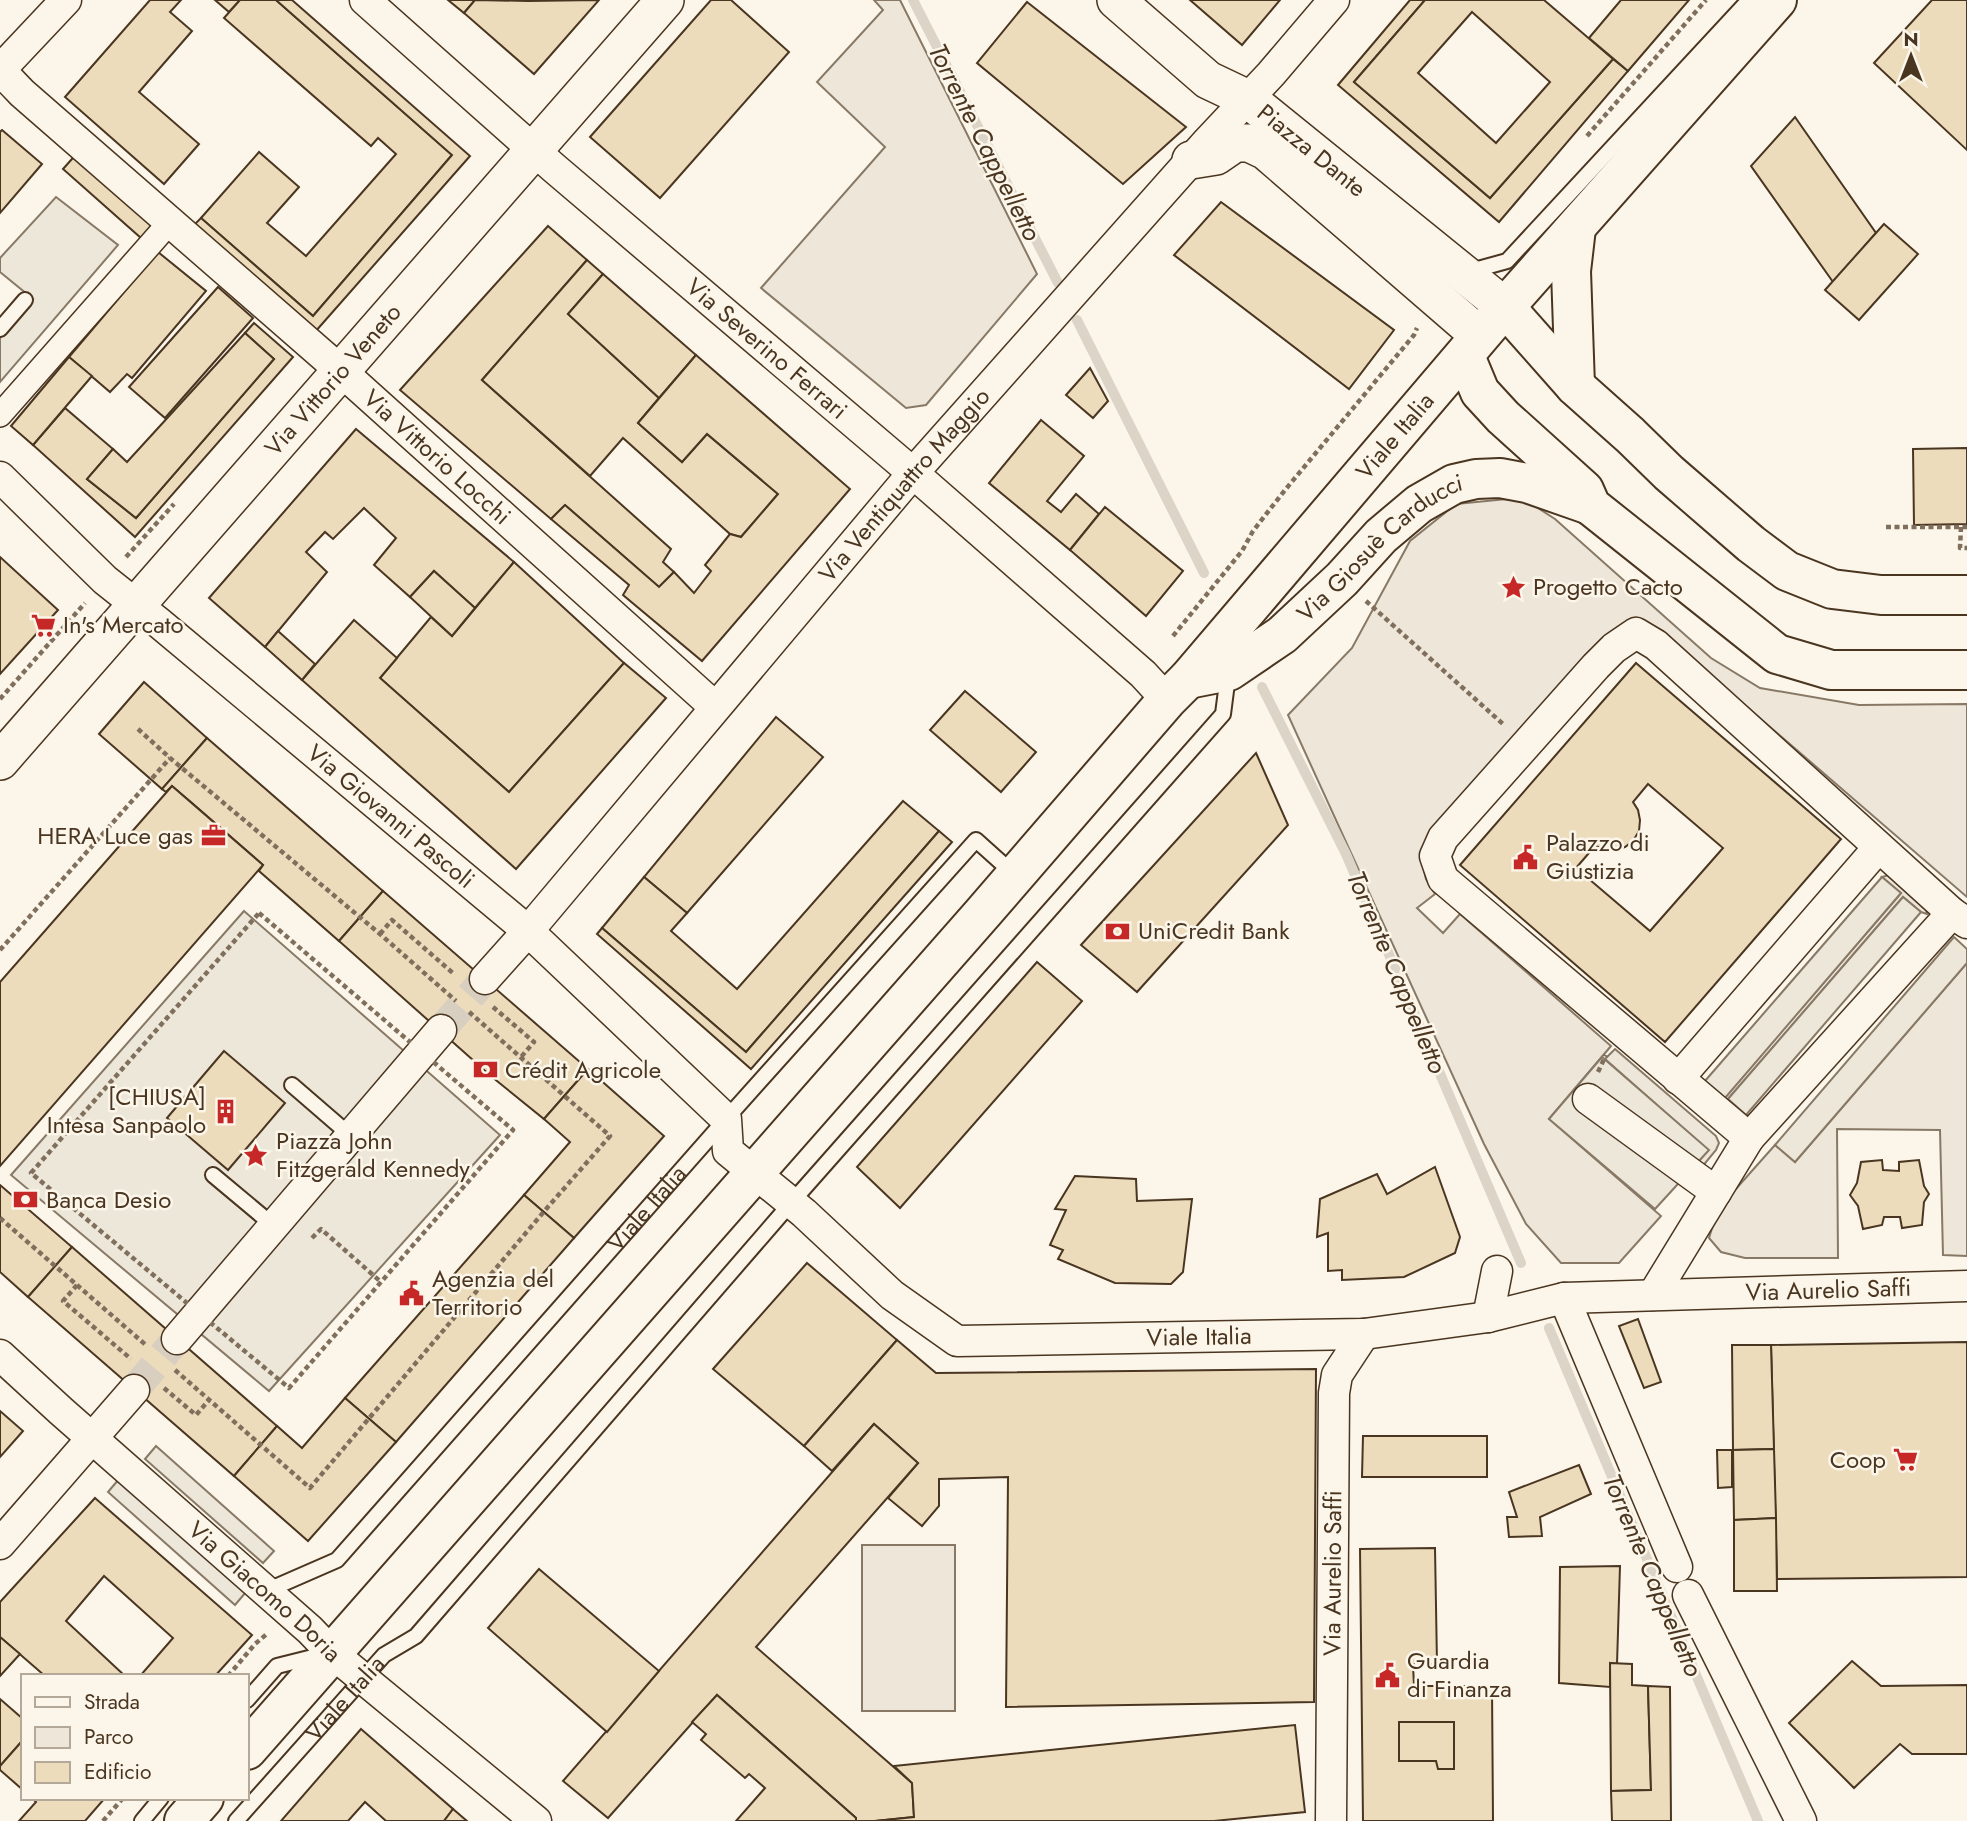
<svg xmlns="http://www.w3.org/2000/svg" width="1967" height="1821" font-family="Jost,sans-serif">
  <rect width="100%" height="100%" fill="#fbf6e9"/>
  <!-- green -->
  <g fill="#ede6d9" stroke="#887966" stroke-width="2">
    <polygon points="874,0 900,0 1037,274 926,405 906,408 761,288 885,147 817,82 883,10"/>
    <polygon points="1507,499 1527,501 1555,519 1711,658 1760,688 1859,705 1967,704 1967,897 1725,688 1663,631 1648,623 1634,622 1434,831 1420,853 1426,879 1435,894 1417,908 1443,933 1460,914 1611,1046 1549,1119 1661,1216 1619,1263 1561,1263 1526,1224 1484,1144 1288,715 1352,648 1410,541 1456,504"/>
    <polygon points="1889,875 1926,909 1927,914 1921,912 1903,897 1728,1099 1748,1116 1745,1120 1701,1082 1705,1081 1725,1097 1901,893 1882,877"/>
    <polygon points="1967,963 1967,1256 1943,1255 1940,1130 1837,1129 1838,1258 1745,1258 1721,1252 1709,1238 1718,1209 1775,1145 1795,1162"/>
    <polygon points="1615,1049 1716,1136 1719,1143 1716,1150 1697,1173 1691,1170 1708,1150 1605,1059"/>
    <rect x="862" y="1545" width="93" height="166"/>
  </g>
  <!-- parking -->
  <g fill="#ede7d9" stroke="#887966" stroke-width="2">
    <polygon points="56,197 118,245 0,382 0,338 33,299 0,272 0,258"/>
    <polygon points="1882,877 1901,893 1725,1098 1705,1081"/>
    <polygon points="1903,897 1921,912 1746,1115 1728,1099"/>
    <polygon points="244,911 500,1135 269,1391 11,1175"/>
    <polygon points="1954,937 1967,949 1967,963 1795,1162 1775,1145"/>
    <polygon points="1602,1057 1709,1150 1655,1209 1549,1119"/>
    <polygon points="156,1446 274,1551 263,1563 145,1459"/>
    <polygon points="119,1479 246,1592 235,1605 108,1492"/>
  </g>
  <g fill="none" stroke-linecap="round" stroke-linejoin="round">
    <!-- stream -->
    <g stroke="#dcd4c6" stroke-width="10">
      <polyline points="913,0 1058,283"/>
      <polyline points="1077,320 1204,573"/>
      <polyline points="1262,687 1346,854 1521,1263"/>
      <polyline points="1549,1328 1758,1821"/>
    </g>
  </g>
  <!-- building -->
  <g fill="#ecdcbc" stroke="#4a3520" stroke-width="2" fill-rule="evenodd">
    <polygon points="150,0 181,0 170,12 192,31 139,92 199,144 164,184 65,97"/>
    <polygon points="215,0 240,0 229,12"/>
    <polygon points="240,0 276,0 452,155 313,316 201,218 259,152 299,187 267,223 306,256 396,154 378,138 371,146 224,18"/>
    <polygon points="276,0 292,0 470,156 315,332 194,225 201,218 313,316 452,155"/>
    <polygon points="448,0 475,0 464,13"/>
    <polygon points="475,0 528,1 599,0 534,74 464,13"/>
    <polygon points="711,0 731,0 789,52 660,198 590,137"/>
    <polygon points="1190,0 1280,0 1242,45"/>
    <polygon points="1410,0 1425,0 1354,82 1490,198 1613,59 1628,71 1499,222 1338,85"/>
    <path d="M 1425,0 L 1544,0 L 1613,59 L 1490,198 L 1354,82 ZM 1472,12 L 1550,82 L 1496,143 L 1418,73 Z"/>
    <polygon points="1621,0 1689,0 1628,71 1589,38"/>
    <polygon points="1932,0 1967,0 1967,150 1874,63"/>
    <polygon points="1027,2 1186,127 1123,184 977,63"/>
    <polygon points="1795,117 1876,233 1833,282 1751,166"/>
    <polygon points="2,130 42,164 0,213 0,132"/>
    <polygon points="80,150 158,219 141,238 63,169"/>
    <polygon points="1221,202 1394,330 1349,389 1174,255"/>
    <polygon points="1884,224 1918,254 1859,320 1825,290"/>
    <polygon points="548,226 587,260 482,380 671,549 663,562 674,572 659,587 565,505 551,519 400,390"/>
    <polygon points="158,252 206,291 132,378 127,374 110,392 69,357"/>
    <polygon points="587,260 603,274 568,314 659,398 638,423 682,462 707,434 778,494 741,537 730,534 623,438 590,476 482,380"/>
    <polygon points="603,274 696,355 659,398 568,314"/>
    <polygon points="218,287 253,318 165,418 129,387"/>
    <polygon points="254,323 293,357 135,537 33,445 65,408 113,449 87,479 136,518 274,359 245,333"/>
    <polygon points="245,333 274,359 136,518 87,479 113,449 127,462"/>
    <polygon points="696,355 850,489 702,661 623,595 629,585 551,519 565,505 659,587 674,572 694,593 711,571 705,565 730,534 741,537 778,494 707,434 682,462 638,423"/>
    <polygon points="69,357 92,376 33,445 11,426"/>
    <polygon points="1090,368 1108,401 1093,418 1066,395"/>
    <polygon points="1041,420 1084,456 1047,501 1061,512 1076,494 1099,514 1070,550 989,483"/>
    <polygon points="356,429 514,562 475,608 434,571 410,597 374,565 396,538 364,508 333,539 325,532 306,552 327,572 265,647 209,598"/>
    <polygon points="1967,448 1967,524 1914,525 1913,449"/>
    <polygon points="1105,507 1183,571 1146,616 1070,550"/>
    <polygon points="0,557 58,610 0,674"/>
    <polygon points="514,562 624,663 509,792 380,678 431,617 452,636"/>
    <polygon points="434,571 475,608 452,636 410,597"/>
    <polygon points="354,620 397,658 380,678 509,792 624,663 666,698 516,869 302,680"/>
    <polygon points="278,631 315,664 302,680 265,647"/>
    <path d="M 1636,663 L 1841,839 L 1665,1042 L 1460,865 ZM 1648,784 L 1723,848 L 1650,931 L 1576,868 L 1595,846 L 1604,849 L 1615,850 L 1625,847 L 1633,841 L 1639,831 L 1640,820 L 1638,810 L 1633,802 Z"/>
    <polygon points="144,682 207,738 162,789 99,734"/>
    <polygon points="965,691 1036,752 1001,792 930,730"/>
    <polygon points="776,717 823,757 687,913 644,877"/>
    <polygon points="207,738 383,891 339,941 259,871 263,865 192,803 172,786 166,792 162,789"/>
    <polygon points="1256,753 1288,825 1137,992 1081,945"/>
    <polygon points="172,786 263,865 0,1166 0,982"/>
    <polygon points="903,801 939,831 746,1052 602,928 644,877 687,913 671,931 737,989"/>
    <polygon points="939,831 952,842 751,1069 597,934 602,928 746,1052"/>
    <polygon points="383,891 588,1069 544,1119 492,1077 339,941"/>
    <polygon points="1037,962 1082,1001 900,1208 857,1167"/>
    <polygon points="224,1051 285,1103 228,1170 167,1118"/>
    <polygon points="588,1069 664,1136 574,1238 524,1195 570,1142 544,1119"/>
    <polygon points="1882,1160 1883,1170 1899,1171 1899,1162 1919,1160 1924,1186 1929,1194 1924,1202 1922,1225 1902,1228 1900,1217 1884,1217 1882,1225 1863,1229 1858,1206 1850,1195 1857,1183 1861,1162"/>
    <polygon points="1435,1167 1460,1237 1455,1253 1404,1277 1342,1280 1342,1270 1328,1271 1328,1233 1317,1237 1320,1199 1377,1174 1387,1194"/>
    <polygon points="1075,1176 1136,1179 1137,1201 1192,1199 1183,1272 1171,1284 1115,1283 1058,1259 1063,1250 1050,1245 1066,1210 1055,1209"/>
    <polygon points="0,1185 72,1247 28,1297 0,1272"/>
    <polygon points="524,1195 574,1238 396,1442 345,1398"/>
    <polygon points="72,1247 277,1426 234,1476 28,1297"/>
    <polygon points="807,1263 897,1340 804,1446 713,1369"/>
    <polygon points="1638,1319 1661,1382 1644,1388 1619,1326"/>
    <polygon points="897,1340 936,1373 1316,1369 1314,1702 1006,1707 1008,1477 939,1479 939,1506 922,1526 888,1498 918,1463 874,1424 832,1471 804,1446"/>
    <polygon points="1967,1342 1967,1577 1777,1579 1771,1345"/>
    <polygon points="1732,1345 1771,1345 1774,1449 1733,1450"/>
    <polygon points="345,1398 396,1442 308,1541 234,1476 277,1426 302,1448"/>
    <polygon points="0,1411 23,1431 0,1457"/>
    <polygon points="874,1424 918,1463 756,1647 912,1783 914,1817 875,1821 856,1821 856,1818 717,1695 608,1818 563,1781"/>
    <polygon points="1363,1436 1487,1436 1487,1477 1362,1477"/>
    <polygon points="1774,1449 1776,1518 1734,1520 1733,1450"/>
    <polygon points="1717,1450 1732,1450 1732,1487 1718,1488"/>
    <polygon points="1579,1465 1591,1494 1540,1517 1542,1536 1509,1537 1507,1517 1517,1517 1509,1492"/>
    <polygon points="95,1498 252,1635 215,1676 140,1676 173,1638 104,1576 66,1621 125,1676 45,1676 0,1637 0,1602"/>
    <polygon points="1776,1518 1777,1591 1734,1591 1734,1520"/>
    <polygon points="1435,1548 1437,1664 1413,1664 1414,1686 1492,1686 1493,1821 1363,1821 1360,1549"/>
    <polygon points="1620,1566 1617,1664 1610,1663 1610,1687 1559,1683 1560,1567"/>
    <polygon points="539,1569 659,1671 607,1732 488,1628"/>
    <polygon points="0,1637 20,1654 0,1676"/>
    <polygon points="1852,1661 1881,1686 1967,1685 1967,1754 1912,1754 1900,1744 1854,1788 1789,1723"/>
    <polygon points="1610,1663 1632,1664 1632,1685 1648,1686 1651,1790 1611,1791"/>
    <polygon points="1648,1686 1670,1687 1671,1821 1612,1821 1611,1791 1651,1790"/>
    <polygon points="717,1695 856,1818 856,1821 736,1821 765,1788 749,1774 745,1778 701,1740 706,1734 692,1722"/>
    <polygon points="0,1699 23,1719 23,1740 0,1766"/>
    <polygon points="1399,1722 1454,1722 1454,1769 1438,1769 1436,1761 1399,1761"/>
    <polygon points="1295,1725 1305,1812 1214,1821 875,1821 914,1817 912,1783 894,1766"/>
    <polygon points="361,1729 453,1809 444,1821 386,1821 365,1802 348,1821 281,1821"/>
    <polygon points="23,1740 23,1790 0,1770 0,1766"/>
    <polygon points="32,1798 105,1798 85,1821 19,1821 36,1802"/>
    <polygon points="453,1809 467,1821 444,1821"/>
  </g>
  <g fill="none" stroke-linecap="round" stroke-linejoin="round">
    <!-- minor-tunnel -->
    <g stroke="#d8cfc1" stroke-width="30" stroke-dasharray="30 15" stroke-linecap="butt">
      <polyline points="441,1030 485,979"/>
      <polyline points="134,1390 177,1339"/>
    </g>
    <defs>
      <g id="service">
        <polyline points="1467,272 1507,261 1749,0"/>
        <polyline points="0,329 25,300"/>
        <polyline points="292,1085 351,1136"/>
        <polyline points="213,1175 274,1226"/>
        <path id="s1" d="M 266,1591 L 337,1560 L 726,1119 L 976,840 L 1015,875"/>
        <polyline points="247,1700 277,1666 317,1656"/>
        <polyline points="142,1821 161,1798"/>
        <path id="s2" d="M 236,1821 L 384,1655 L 416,1636 L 791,1203 L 1223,714 L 1228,675"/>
      </g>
      <polyline id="pedestrian" points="0,415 170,222"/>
      <g id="minor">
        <path id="s3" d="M 365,0 L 554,168 L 913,473 L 1143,674 L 1167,700"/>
        <path id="s4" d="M 0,70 L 22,93 L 341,371 L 715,707"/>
        <polyline points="0,70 66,0"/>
        <path id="s5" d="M 0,477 L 105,580 L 158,622 L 528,931 L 726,1119 L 728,1151 L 804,1213 L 892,1295 L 957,1341 L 1364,1334 L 1488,1317 L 1564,1298 L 1967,1286"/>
        <path id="s6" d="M 485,979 L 528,931 L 913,473 L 1208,141 L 1271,74 L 1334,0"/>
        <polyline points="1678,1079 1878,848"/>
        <polyline points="1588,1099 1716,1192"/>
        <polyline points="1749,1138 1443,879 1435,856 1443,838 1596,666 1614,648 1636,633 1656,645 1952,913"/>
        <polyline points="1653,1295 1749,1138 1952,913 1967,923"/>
        <polyline points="1564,1298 1677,1567"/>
        <polyline points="1488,1317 1497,1271"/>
        <polyline points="177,1339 441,1030"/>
        <path id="s7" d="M 0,1355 L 61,1411 L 310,1630 L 332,1653 L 536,1821"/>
        <polyline points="0,1544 134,1390"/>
        <polyline points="1688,1595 1801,1821"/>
        <path id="s8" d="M 1331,1821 L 1334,1393 L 1337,1375 L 1364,1334"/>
      </g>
      <g id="tertiary">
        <path id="s9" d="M 1116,0 L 1208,80 L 1248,99 L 1505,307"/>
        <polyline points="1191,160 1216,156 1235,143 1249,143 1266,151 1480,336"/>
        <path id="s10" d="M 0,761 L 665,0"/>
      </g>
      <g id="primary">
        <polyline points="1505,307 1575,386 1630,435 1669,473 1751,544 1787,571 1832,589 1881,595 1967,595"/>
        <polyline points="1465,356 1480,392 1503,417 1584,490 1591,506 1777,654 1831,670 1967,670"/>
        <polyline points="1575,386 1571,271 1576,228"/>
        <path id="s11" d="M 1188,679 L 1229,671 L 1282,635 L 1342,579 L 1381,536 L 1419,504 L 1454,484 L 1476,479 L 1500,478 L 1527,483 L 1590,505"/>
        <path id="s12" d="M 247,1750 L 982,914 L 1167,700 L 1188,679 L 1505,307 L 1777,0"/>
        <polyline points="184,1821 204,1798"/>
      </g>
    </defs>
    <!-- service casing -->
    <use href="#service" stroke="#4a3520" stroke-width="18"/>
    <!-- pedestrian casing -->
    <use href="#pedestrian" stroke="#4a3520" stroke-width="26"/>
    <!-- minor casing -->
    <use href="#minor" stroke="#4a3520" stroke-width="33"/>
    <!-- tertiary casing -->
    <use href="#tertiary" stroke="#4a3520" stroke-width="40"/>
    <!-- primary casing -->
    <use href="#primary" stroke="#4a3520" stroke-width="42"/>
    <!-- path -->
    <g stroke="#7f6f5c" stroke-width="4.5" stroke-dasharray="5 3.5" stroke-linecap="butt">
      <polyline points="1587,136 1706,0"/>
      <polyline points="1886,527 1967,527"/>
      <polyline points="1961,527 1960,548 1967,548"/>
      <polyline points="126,557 174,504"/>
      <polyline points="1366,601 1503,724"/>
      <polyline points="1173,636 1242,551 1253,531 1285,490 1414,335 1417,328"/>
      <polyline points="0,699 85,603"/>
      <polyline points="138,729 170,758 380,934 456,1001"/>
      <polygon points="259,913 513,1130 289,1388 31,1173"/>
      <polyline points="380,934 392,920 454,974"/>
      <polyline points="0,950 170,758"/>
      <polyline points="493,1007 534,1042 521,1057"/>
      <polyline points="1598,1072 1606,1055"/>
      <polyline points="0,1218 147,1346"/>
      <polyline points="312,1238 321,1229 381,1282"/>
      <polyline points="77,1285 63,1301 131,1359"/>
      <polyline points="175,1370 310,1488 547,1208 610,1136 468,1011"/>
      <polyline points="164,1388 196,1415 209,1400"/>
      <polyline points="228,1676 255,1644 268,1633"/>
      <polyline points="103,1821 123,1798"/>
    </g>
    <!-- service -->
    <use href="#service" stroke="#fbf6e9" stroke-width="14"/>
    <!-- pedestrian -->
    <use href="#pedestrian" stroke="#fbf6e9" stroke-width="23"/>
    <!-- minor -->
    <use href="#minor" stroke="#fbf6e9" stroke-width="30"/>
    <!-- tertiary -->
    <use href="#tertiary" stroke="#fbf6e9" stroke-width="37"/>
    <!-- primary -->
    <use href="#primary" stroke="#fbf6e9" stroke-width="38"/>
  </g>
  <!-- icons -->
  <defs>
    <symbol id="sight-bare" viewBox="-9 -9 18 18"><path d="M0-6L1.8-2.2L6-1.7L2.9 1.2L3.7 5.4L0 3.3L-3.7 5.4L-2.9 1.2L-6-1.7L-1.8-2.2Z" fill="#c62828" stroke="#fbf6e9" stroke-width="2.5" paint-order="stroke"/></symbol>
    <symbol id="supermarket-bare" viewBox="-9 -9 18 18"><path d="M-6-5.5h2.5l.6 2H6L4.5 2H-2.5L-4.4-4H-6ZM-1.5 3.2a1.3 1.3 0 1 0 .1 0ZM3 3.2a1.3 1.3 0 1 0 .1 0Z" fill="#c62828" stroke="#fbf6e9" stroke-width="2.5" paint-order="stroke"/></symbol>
    <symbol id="office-bare" viewBox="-9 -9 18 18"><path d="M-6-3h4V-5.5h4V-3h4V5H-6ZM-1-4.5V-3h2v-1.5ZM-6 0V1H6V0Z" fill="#c62828" stroke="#fbf6e9" stroke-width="2.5" paint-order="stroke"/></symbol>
    <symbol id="civic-bare" viewBox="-9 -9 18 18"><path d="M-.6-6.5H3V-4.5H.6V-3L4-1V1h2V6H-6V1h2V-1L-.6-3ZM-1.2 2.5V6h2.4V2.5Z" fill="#c62828" stroke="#fbf6e9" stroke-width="2.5" paint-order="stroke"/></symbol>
    <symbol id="bank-bare" viewBox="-9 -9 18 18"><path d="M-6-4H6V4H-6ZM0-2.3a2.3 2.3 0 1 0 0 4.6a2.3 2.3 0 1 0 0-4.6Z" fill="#c62828" stroke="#fbf6e9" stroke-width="2.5" paint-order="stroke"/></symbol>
    <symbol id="building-bare" viewBox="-9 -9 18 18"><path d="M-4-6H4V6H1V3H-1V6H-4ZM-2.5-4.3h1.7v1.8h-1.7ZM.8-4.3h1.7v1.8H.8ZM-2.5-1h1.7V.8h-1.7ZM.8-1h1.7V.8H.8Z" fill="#c62828" stroke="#fbf6e9" stroke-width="2.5" paint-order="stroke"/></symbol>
  </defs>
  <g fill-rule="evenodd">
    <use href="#sight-bare" x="1496" y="570" width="35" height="35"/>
    <use href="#supermarket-bare" x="26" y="608" width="35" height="35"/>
    <use href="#office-bare" x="196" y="818" width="35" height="35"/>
    <use href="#civic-bare" x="1508" y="840" width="35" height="35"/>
    <use href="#bank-bare" x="1100" y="914" width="35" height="35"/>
    <use href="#bank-bare" x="468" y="1052" width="35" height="35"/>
    <use href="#building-bare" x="208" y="1094" width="35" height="35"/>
    <use href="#sight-bare" x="238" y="1138" width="35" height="35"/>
    <use href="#bank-bare" x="8" y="1182" width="35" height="35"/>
    <use href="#civic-bare" x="394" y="1276" width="35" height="35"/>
    <use href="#supermarket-bare" x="1888" y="1442" width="35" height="35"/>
    <use href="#civic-bare" x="1370" y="1658" width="35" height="35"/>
  </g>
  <g text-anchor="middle" stroke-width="5" stroke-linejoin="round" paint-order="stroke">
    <!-- street labels -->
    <g font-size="24" fill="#4a3520" stroke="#fbf6e9">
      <text dy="8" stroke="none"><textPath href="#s9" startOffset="248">Piazza Dante</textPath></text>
      <text dy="8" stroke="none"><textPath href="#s3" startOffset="532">Via Severino Ferrari</textPath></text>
      <text dy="8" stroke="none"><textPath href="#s10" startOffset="506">Via Vittorio Veneto</textPath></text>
      <text dy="8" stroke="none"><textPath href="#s12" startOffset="1745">Viale Italia</textPath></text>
      <text dy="8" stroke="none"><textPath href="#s4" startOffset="584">Via Vittorio Locchi</textPath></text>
      <text dy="8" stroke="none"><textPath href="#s6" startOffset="648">Via Ventiquattro Maggio</textPath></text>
      <text dy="8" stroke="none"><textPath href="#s11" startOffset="238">Via Giosuè Carducci</textPath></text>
      <text dy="8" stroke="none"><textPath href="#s5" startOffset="518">Via Giovanni Pascoli</textPath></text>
      <text dy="8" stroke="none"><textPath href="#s1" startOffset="546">Viale Italia</textPath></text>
      <text dy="8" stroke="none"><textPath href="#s5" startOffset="2175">Via Aurelio Saffi</textPath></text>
      <text dy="8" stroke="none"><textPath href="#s5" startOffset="1542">Viale Italia</textPath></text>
      <text dy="8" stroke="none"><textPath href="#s8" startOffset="248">Via Aurelio Saffi</textPath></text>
      <text dy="8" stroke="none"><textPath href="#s7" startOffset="355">Via Giacomo Doria</textPath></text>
      <text dy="8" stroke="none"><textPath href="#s2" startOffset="164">Viale Italia</textPath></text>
    </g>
    <!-- poi labels -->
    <g font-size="24" fill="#4a3520" stroke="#fbf6e9" text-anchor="start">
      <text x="1533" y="595">Progetto Cacto</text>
      <text x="63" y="633">In's Mercato</text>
      <text x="193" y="844" text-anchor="end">HERA Luce gas</text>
      <text x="1546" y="851">Palazzo di<tspan x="1546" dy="28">Giustizia</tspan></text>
      <text x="1138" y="939">UniCredit Bank</text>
      <text x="505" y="1078">Crédit Agricole</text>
      <text x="206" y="1105" text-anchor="end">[CHIUSA]<tspan x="206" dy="28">Intesa Sanpaolo</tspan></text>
      <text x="276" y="1149">Piazza John<tspan x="276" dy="28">Fitzgerald Kennedy</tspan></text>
      <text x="46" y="1208">Banca Desio</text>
      <text x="432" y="1287">Agenzia del<tspan x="432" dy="28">Territorio</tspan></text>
      <text x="1886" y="1468" text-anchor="end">Coop</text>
      <text x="1407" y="1669">Guardia<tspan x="1407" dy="28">di Finanza</tspan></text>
    </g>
    <!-- water labels -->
    <g font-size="26" font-style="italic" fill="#4a3520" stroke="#fbf6e9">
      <text transform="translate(985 142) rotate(63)" y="9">Torrente Cappelletto</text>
      <text transform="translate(1397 972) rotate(67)" y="9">Torrente Cappelletto</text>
      <text transform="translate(1653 1575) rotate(67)" y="9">Torrente Cappelletto</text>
    </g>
  </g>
  <!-- legend -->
  <rect x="21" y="1674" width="228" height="126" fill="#fbf6e9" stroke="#b4a999" stroke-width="2"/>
  <rect x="35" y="1697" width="35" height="10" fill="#fbf6e9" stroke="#b4a999" stroke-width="2"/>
  <text x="84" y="1709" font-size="21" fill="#4a3520">Strada</text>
  <rect x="35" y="1727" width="35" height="21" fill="#ede6d9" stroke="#b4a999" stroke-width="2"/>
  <text x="84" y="1744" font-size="21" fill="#4a3520">Parco</text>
  <rect x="35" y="1762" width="35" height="21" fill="#ecdcbc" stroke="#b4a999" stroke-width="2"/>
  <text x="84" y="1779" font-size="21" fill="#4a3520">Edificio</text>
  <!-- north arrow -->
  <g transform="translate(1911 56)" stroke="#fbf6e9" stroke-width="5" paint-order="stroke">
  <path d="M0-5L12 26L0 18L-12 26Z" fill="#4a3520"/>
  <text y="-10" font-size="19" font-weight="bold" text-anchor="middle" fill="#4a3520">N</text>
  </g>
</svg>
